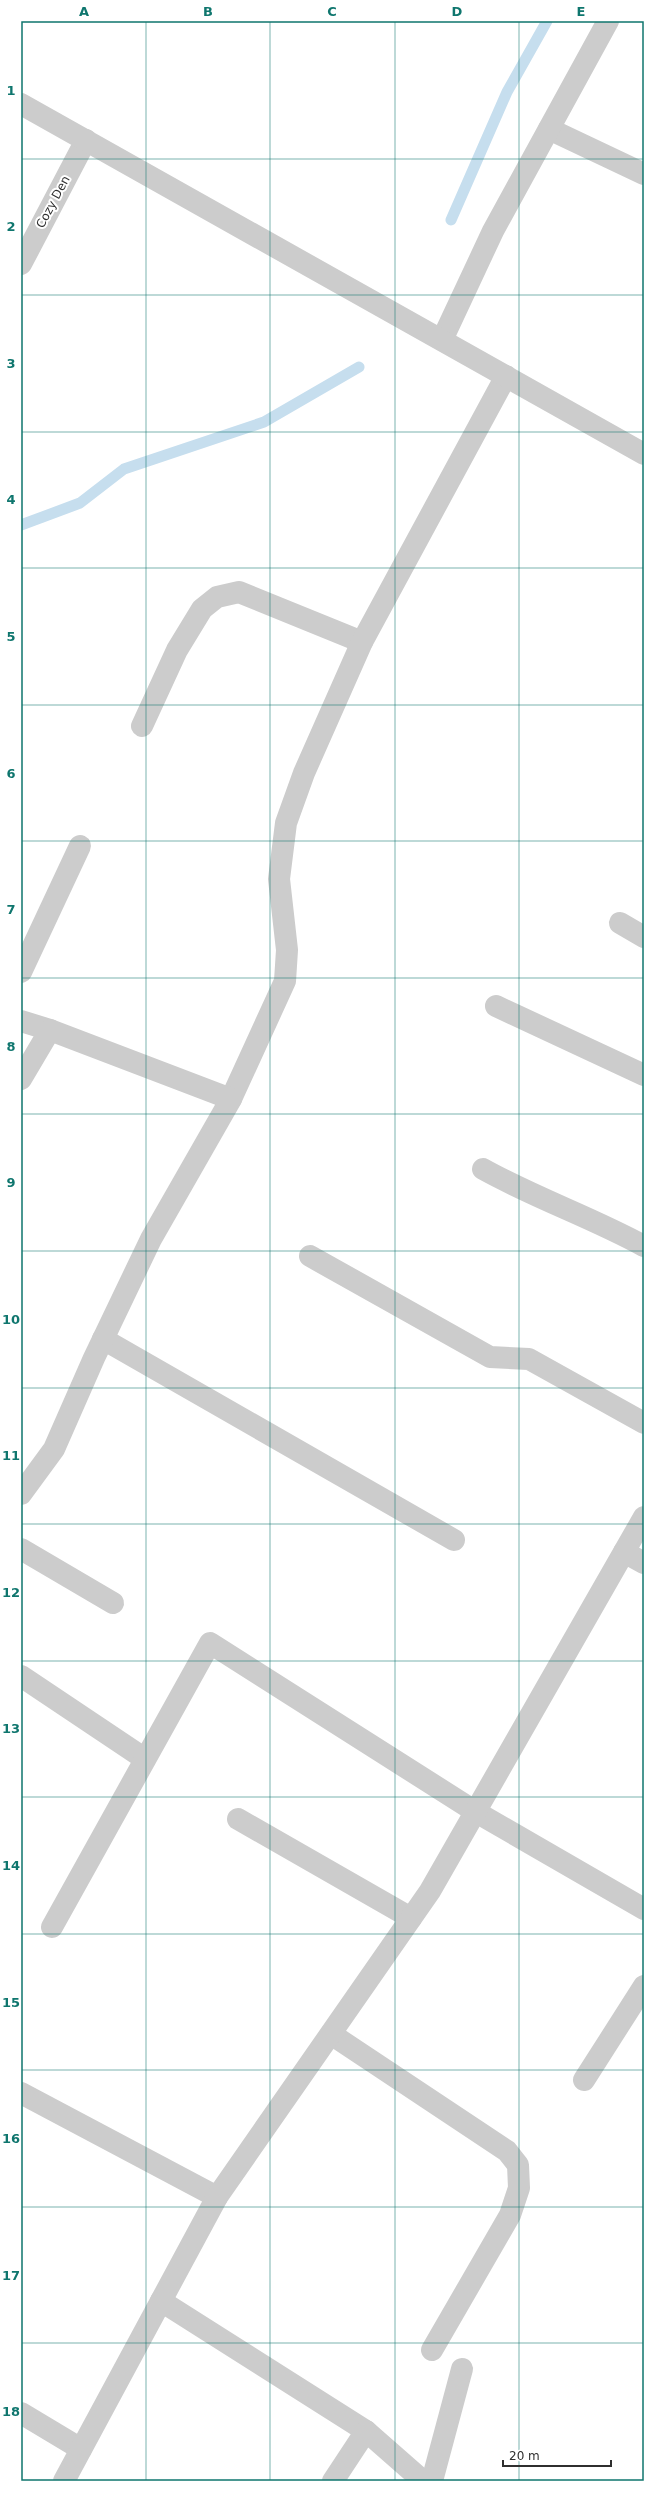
<svg xmlns="http://www.w3.org/2000/svg" width="665" height="2502" font-family="'DejaVu Sans',sans-serif">
  <rect width="100%" height="100%" fill="#fff"/>
  <g fill="none" stroke-linecap="round" stroke-linejoin="round">
    <!-- stream -->
    <g stroke="#c6deee" stroke-width="11">
      <polyline points="451,220 507,92 547,21"/>
      <polyline points="21,525 80,503 124,469 264,422 359,367"/>
    </g>
    <!-- minor -->
    <g stroke="#ccc" stroke-width="22">
      <polyline points="549,129 644,174"/>
      <polyline points="21,264 86,140"/>
      <polyline points="442,340 493,231 608,21"/>
      <polyline points="142,726 177,650 202,609 217,597 239,592 362,642"/>
      <polyline points="620,923 644,937"/>
      <polyline points="21,972 80,846"/>
      <polyline points="496,1006 644,1075"/>
      <polyline points="21,1021 50,1030 21,1079"/>
      <polyline points="231,1099 285,981 287,950 279,879 286,823 304,773 362,642 506,376"/>
      <path d="M 483,1169 C 535,1198 591,1217 644,1246"/>
      <polyline points="310,1256 490,1357 529,1359 644,1423"/>
      <polyline points="103,1339 454,1540"/>
      <polyline points="21,1494 54,1449 94,1358 151,1239 231,1099 50,1030"/>
      <polyline points="21,1549 113,1603"/>
      <polyline points="624,1552 644,1563"/>
      <polyline points="21,1676 145,1759"/>
      <polyline points="238,1819 411,1918"/>
      <polyline points="52,1927 210,1643 476,1812 644,1909"/>
      <polyline points="331,2034 507,2151 518,2165 519,2188 510,2215 432,2350"/>
      <polyline points="584,2080 644,1986"/>
      <polyline points="21,2093 217,2197"/>
      <polyline points="161,2301 366,2431 423,2481"/>
      <polyline points="21,2413 81,2449"/>
      <polyline points="64,2481 217,2197 430,1891 644,1517"/>
      <polyline points="333,2481 366,2431"/>
      <polyline points="432,2481 462,2369"/>
    </g>
    <!-- tertiary -->
    <polyline stroke="#ccc" stroke-width="22" points="21,104 644,454"/>
  </g>
  <!-- grid -->
  <path fill="none" stroke="#0f766e" stroke-width="1" stroke-opacity="0.55" d="M 146,21 L 146,2481M 270,21 L 270,2481M 395,21 L 395,2481M 519,21 L 519,2481M 21,159 L 644,159M 21,295 L 644,295M 21,432 L 644,432M 21,568 L 644,568M 21,705 L 644,705M 21,841 L 644,841M 21,978 L 644,978M 21,1114 L 644,1114M 21,1251 L 644,1251M 21,1388 L 644,1388M 21,1524 L 644,1524M 21,1661 L 644,1661M 21,1797 L 644,1797M 21,1934 L 644,1934M 21,2070 L 644,2070M 21,2207 L 644,2207M 21,2343 L 644,2343"/>
  <g text-anchor="middle" stroke-width="4" stroke-linejoin="round" paint-order="stroke">
    <!-- street labels -->
    <g font-size="12" fill="#2f2f2f" stroke="#fff">
      <text transform="translate(53 202) rotate(-62)" y="4">Cozy Den</text>
    </g>
  </g>
  <!-- border -->
  <rect width="665" height="2502" fill="none" stroke="#ffffff" stroke-width="44"/>
  <!-- scale -->
  <path d="M503 2460v6h108v-6" fill="none" stroke="#2f2f2f" stroke-width="2"/>
  <text x="509" y="2460" font-size="12" fill="#2f2f2f" stroke="#ffffff" stroke-width="3" paint-order="stroke">20 m</text>
  <rect x="22" y="22" width="621" height="2458" fill="none" stroke="#0f766e" stroke-width="1.5"/>
  <g font-size="13" text-anchor="middle" font-weight="bold" fill="#0f766e">
    <text x="84" y="16">A</text>
    <text x="208" y="16">B</text>
    <text x="332" y="16">C</text>
    <text x="457" y="16">D</text>
    <text x="581" y="16">E</text>
    <text x="11" y="95">1</text>
    <text x="11" y="231">2</text>
    <text x="11" y="368">3</text>
    <text x="11" y="504">4</text>
    <text x="11" y="641">5</text>
    <text x="11" y="778">6</text>
    <text x="11" y="914">7</text>
    <text x="11" y="1051">8</text>
    <text x="11" y="1187">9</text>
    <text x="11" y="1324">10</text>
    <text x="11" y="1460">11</text>
    <text x="11" y="1597">12</text>
    <text x="11" y="1733">13</text>
    <text x="11" y="1870">14</text>
    <text x="11" y="2007">15</text>
    <text x="11" y="2143">16</text>
    <text x="11" y="2280">17</text>
    <text x="11" y="2416">18</text>
  </g>
</svg>
